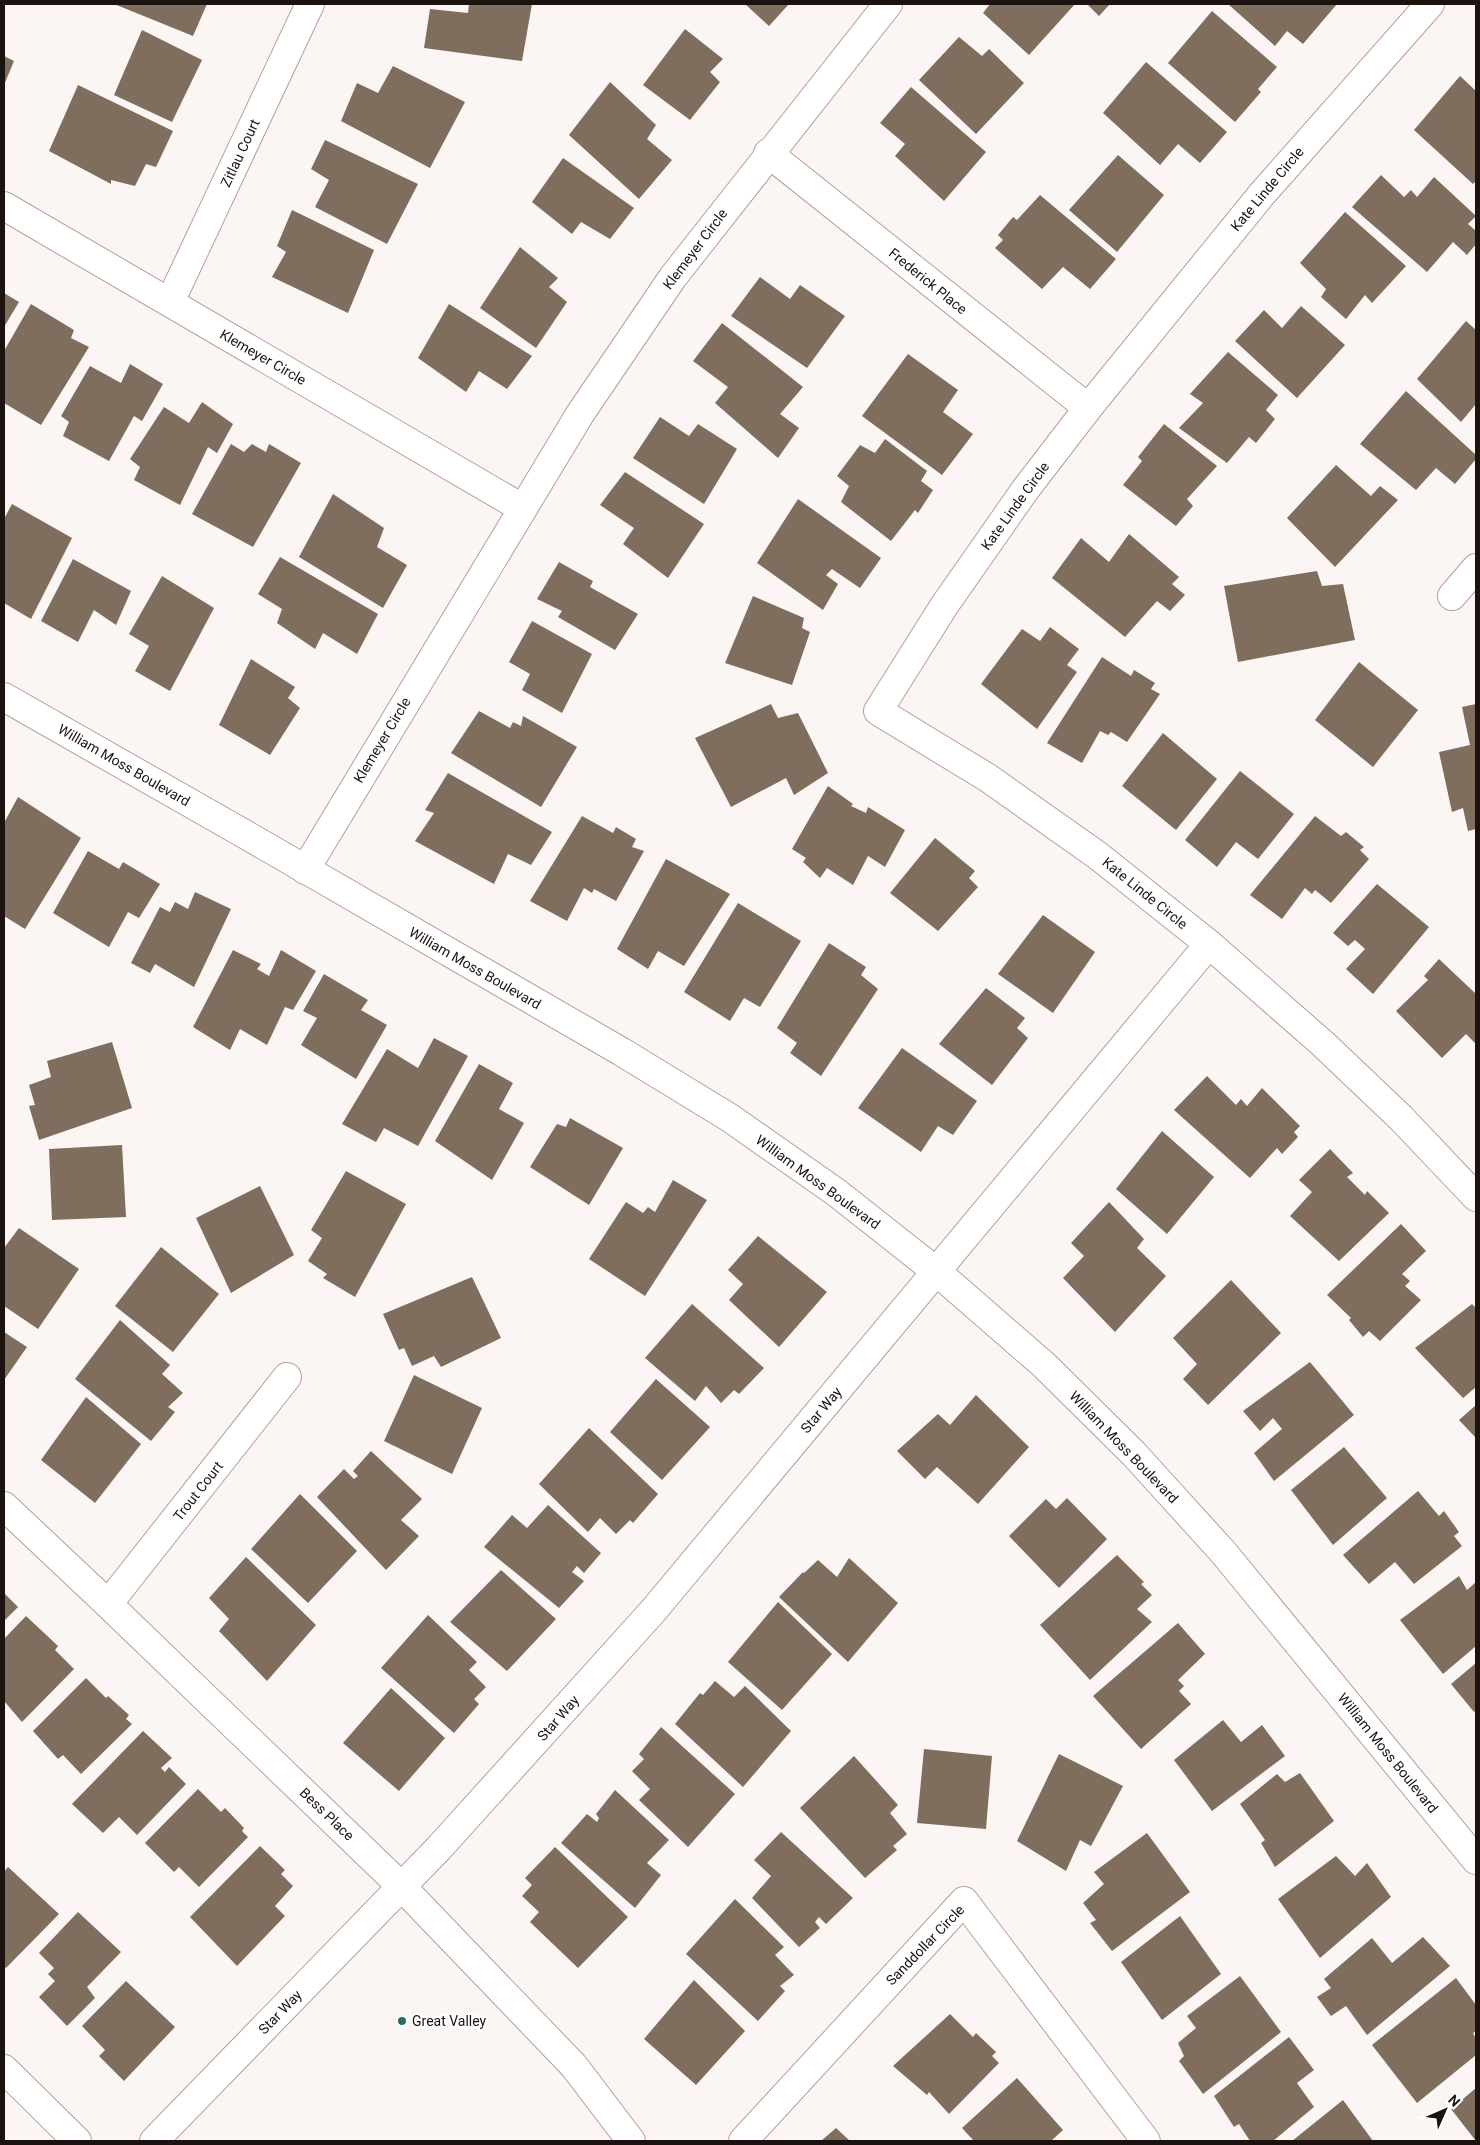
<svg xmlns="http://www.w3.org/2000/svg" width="1480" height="2145" font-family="Roboto,sans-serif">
  <rect width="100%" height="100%" fill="#fbf6f4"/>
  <!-- building -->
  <g fill="#7f6d5d">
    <polygon points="114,4 207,4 193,36"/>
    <polygon points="469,4 532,4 522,61 424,48 430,9 468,13"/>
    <polygon points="745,4 789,4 769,26"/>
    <polygon points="990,4 1075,4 1029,55 983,13"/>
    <polygon points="1087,4 1110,4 1099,16"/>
    <polygon points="1228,4 1337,4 1303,44 1287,31 1275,46"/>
    <polygon points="1212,11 1277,67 1258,89 1261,92 1235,122 1168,63"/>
    <polygon points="685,29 723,59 710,72 720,82 690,120 643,85"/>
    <polygon points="142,30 202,60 172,122 114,95"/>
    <polygon points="959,37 982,56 989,49 1024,83 976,134 919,80"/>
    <polygon points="4,56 14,61 4,85"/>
    <polygon points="1146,62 1227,132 1200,163 1178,144 1160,165 1103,113"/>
    <polygon points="393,66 465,102 430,168 341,121 357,83 378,93"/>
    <polygon points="1460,76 1476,91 1476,181 1473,184 1414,130"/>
    <polygon points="610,82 656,125 647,139 672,160 639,199 569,135"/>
    <polygon points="78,85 173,131 156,167 146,164 135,186 111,180 111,184 49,151"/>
    <polygon points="911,87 986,152 944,201 895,156 905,144 880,123"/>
    <polygon points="325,140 418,184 387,244 315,207 329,180 311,169"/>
    <polygon points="1118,155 1164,195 1117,252 1069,210"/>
    <polygon points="563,158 634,208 610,239 581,222 572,234 532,202"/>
    <polygon points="1381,175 1404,197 1411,190 1417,197 1434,177 1476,216 1468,224 1476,231 1476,244 1467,255 1453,242 1427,272 1352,207"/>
    <polygon points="1040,195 1116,259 1090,289 1063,267 1042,289 995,248 1003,240 998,235 1013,217 1017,220"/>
    <polygon points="292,210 374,250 348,313 272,277 286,252 277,246"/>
    <polygon points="1345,212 1406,266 1372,303 1365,295 1346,319 1321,297 1326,289 1300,263"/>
    <polygon points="520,247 558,278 549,287 567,302 536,348 480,308"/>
    <polygon points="760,277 790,299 800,285 845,316 807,368 731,316"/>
    <polygon points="4,293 19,302 4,327"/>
    <polygon points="31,304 74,330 71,338 89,347 41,425 4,403 4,351"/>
    <polygon points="449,304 532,356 507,389 479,371 466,392 418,358"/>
    <polygon points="1301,306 1345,345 1297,398 1235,341 1264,310 1282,328"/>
    <polygon points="1466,321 1476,330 1476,404 1461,422 1417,379"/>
    <polygon points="722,323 803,387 780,414 799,428 778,458 715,403 728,387 693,361"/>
    <polygon points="1228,352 1278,395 1266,410 1275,419 1256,443 1249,437 1227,463 1179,428 1203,403 1190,394"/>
    <polygon points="908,354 958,390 943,412 973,434 942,475 862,416"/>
    <polygon points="130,364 163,384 142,421 134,416 109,461 63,436 69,422 61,416 90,366 121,383"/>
    <polygon points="1406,391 1476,455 1476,459 1455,484 1436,468 1416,490 1360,444"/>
    <polygon points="202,402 233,424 217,453 208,447 180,505 134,480 140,467 130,459 164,407 189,423"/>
    <polygon points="660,417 689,436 698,424 737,449 704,504 633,458"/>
    <polygon points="1164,424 1217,466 1187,499 1193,506 1176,526 1123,485 1142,461 1138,457"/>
    <polygon points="885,439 927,471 921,481 933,490 918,513 915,510 891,541 841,502 849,486 837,476 860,445 875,453"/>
    <polygon points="231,444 244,452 252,444 266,452 269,444 301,463 253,547 192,514"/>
    <polygon points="1336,465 1371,496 1380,486 1398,500 1335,567 1287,518"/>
    <polygon points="625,472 704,524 668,578 623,544 634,528 600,505"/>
    <polygon points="333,494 384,528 377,547 407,565 383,608 299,557"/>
    <polygon points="798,499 881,558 860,588 832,569 826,575 838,584 823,610 757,563"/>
    <polygon points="12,504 72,538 31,619 4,603 4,519"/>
    <polygon points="1129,534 1179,577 1172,584 1185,595 1170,611 1157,601 1125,637 1052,578 1081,538 1109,562"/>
    <polygon points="280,557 378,614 357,654 323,633 315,649 277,623 282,609 258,594"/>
    <polygon points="73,559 131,591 116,625 94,610 78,642 41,621"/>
    <polygon points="559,562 593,581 590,587 638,614 615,650 558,617 562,611 537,599"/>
    <polygon points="1317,571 1322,586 1343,584 1355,640 1238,662 1224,586"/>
    <polygon points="162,576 214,608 170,691 135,671 149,646 129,634"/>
    <polygon points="753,596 804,618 802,628 810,632 792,685 725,663"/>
    <polygon points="532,621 592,654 562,713 522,690 530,674 509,662"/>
    <polygon points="1050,627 1079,649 1067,665 1077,672 1037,729 981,684 1022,629 1040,641"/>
    <polygon points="1102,657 1131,676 1134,670 1155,683 1151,689 1160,694 1127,742 1111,732 1108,735 1100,731 1082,763 1047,743"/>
    <polygon points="251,659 295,687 288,698 300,708 270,755 219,725"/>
    <polygon points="1359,662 1418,710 1373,767 1315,720"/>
    <polygon points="771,704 778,718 798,713 828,773 794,795 786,778 731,807 695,738"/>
    <polygon points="1476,704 1476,829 1468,831 1463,808 1452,812 1439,752 1470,745 1462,707"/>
    <polygon points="479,711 510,728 513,722 521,726 523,716 577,747 541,807 451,753"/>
    <polygon points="1163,733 1217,779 1176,830 1122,786"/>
    <polygon points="1240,771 1294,814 1258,859 1236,842 1217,867 1185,840"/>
    <polygon points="448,773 552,832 531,865 508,854 494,884 415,841 434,813 425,810"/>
    <polygon points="828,786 853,804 851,806 866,813 868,807 905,830 885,867 868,856 853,885 827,868 820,878 803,862 806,858 792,849"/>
    <polygon points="18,797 81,838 25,929 4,916 4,823"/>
    <polygon points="582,816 613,833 616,827 636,839 632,847 644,851 616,901 594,889 592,893 584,888 567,921 530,901"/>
    <polygon points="1315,816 1341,836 1346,832 1364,847 1360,850 1369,859 1331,903 1315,890 1312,894 1305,888 1282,919 1250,895"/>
    <polygon points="935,838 975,871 969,878 978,887 938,931 890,893"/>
    <polygon points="88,851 119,869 123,862 160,884 139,918 128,912 109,947 53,913"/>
    <polygon points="666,859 730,894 684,966 658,951 648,969 617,949"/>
    <polygon points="1377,884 1429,927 1373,994 1346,969 1365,949 1355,940 1348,946 1333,933"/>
    <polygon points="195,892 231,909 194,987 155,964 150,973 131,963 160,907 170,912 175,902 188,909"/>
    <polygon points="738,903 801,941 760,1007 744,998 730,1021 684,992"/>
    <polygon points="1043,915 1095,952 1053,1013 998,974"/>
    <polygon points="829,943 866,967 861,975 878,989 821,1076 790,1053 797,1043 777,1028"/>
    <polygon points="233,950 261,964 257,969 269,976 281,950 316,971 293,1010 285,1007 267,1045 240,1029 230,1050 193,1027"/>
    <polygon points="1439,959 1476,994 1476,1044 1466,1034 1442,1058 1396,1011 1428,980 1424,976"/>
    <polygon points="324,974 368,1000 361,1010 387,1025 356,1079 301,1045 317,1018 303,1011"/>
    <polygon points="986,988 1025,1018 1017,1028 1028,1038 992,1085 939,1044"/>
    <polygon points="434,1038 468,1056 418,1146 384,1128 376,1142 342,1124 387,1049 418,1068"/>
    <polygon points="112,1042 132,1108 39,1140 29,1106 35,1105 29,1085 51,1077 47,1061"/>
    <polygon points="902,1048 977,1101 953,1135 938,1126 921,1152 858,1108"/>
    <polygon points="479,1064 513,1083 499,1109 524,1123 492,1180 435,1141"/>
    <polygon points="1207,1076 1236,1105 1241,1099 1247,1106 1262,1088 1300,1126 1294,1132 1298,1137 1282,1154 1277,1148 1250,1178 1174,1110"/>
    <polygon points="570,1118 623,1148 589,1205 530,1167 557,1124 566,1127"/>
    <polygon points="1162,1131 1214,1177 1167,1234 1116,1189"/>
    <polygon points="122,1145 126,1217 52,1220 49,1149"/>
    <polygon points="1330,1149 1353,1173 1347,1177 1365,1195 1367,1191 1389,1213 1339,1261 1290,1216 1312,1192 1299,1180"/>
    <polygon points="346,1171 406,1204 355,1297 323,1278 327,1274 308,1261 322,1238 311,1230"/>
    <polygon points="673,1180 707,1200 645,1296 589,1259 626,1202 643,1213 648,1207 655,1212"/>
    <polygon points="260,1186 294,1255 231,1293 196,1218"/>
    <polygon points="1109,1202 1144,1239 1137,1248 1166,1276 1115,1332 1063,1278 1084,1256 1071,1243"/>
    <polygon points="1401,1224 1426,1251 1402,1274 1410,1281 1405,1286 1421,1300 1380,1341 1369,1331 1363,1337 1349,1320 1351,1318 1327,1295"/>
    <polygon points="19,1228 79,1269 38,1329 4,1306 4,1248"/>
    <polygon points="758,1236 827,1292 779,1347 729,1300 743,1284 728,1270"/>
    <polygon points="161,1247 219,1294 173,1352 115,1306"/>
    <polygon points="472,1277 501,1338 441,1367 434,1356 412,1366 404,1348 399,1350 383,1314"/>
    <polygon points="1231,1280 1281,1333 1208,1405 1183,1379 1197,1364 1173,1338"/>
    <polygon points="692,1304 764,1368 739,1394 734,1390 721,1403 706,1386 695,1401 645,1358"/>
    <polygon points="1472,1304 1476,1308 1476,1387 1463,1398 1415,1348"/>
    <polygon points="120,1320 170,1365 162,1374 183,1393 168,1407 175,1412 151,1441 75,1379"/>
    <polygon points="4,1332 27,1347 4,1380"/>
    <polygon points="1310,1362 1354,1415 1274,1481 1254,1453 1282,1429 1273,1418 1260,1431 1243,1411"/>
    <polygon points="414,1375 482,1408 452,1474 384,1441"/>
    <polygon points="656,1379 710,1427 662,1480 610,1432"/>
    <polygon points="976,1395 1029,1447 978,1504 937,1467 925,1479 897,1451 938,1414 950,1425"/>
    <polygon points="86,1397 141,1444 95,1503 41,1460"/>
    <polygon points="1476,1405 1476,1438 1459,1420"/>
    <polygon points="589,1428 658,1494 633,1523 630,1520 616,1534 600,1518 588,1532 539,1484"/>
    <polygon points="1344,1447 1387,1498 1333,1545 1291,1490"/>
    <polygon points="371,1451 422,1499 401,1520 419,1536 386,1570 317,1497 344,1469 354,1479 358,1476 353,1471"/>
    <polygon points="1418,1491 1439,1516 1444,1511 1459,1532 1454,1536 1462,1546 1414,1584 1395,1562 1369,1584 1343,1555"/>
    <polygon points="300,1494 357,1551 308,1603 251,1549"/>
    <polygon points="1067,1498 1107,1539 1059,1588 1009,1536 1046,1499 1056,1509"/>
    <polygon points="548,1505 601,1553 584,1573 577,1566 572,1572 584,1581 559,1608 484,1547 512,1515 527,1528"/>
    <polygon points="1117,1555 1144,1582 1141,1584 1152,1595 1137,1609 1152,1622 1090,1680 1040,1625"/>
    <polygon points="246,1557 316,1625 267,1681 219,1631 229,1619 209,1598"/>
    <polygon points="849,1558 898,1603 848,1662 779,1597 803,1572 804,1573 818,1560 837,1577"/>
    <polygon points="501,1570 556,1619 507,1671 450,1622"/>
    <polygon points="1459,1576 1467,1590 1476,1582 1476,1646 1443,1674 1400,1620"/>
    <polygon points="4,1593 18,1607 4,1621"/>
    <polygon points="778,1602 832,1654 782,1710 728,1662"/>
    <polygon points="428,1615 477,1662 469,1670 486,1687 474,1699 479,1704 454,1733 381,1668"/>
    <polygon points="26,1616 58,1646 55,1650 74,1669 22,1722 4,1701 4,1639"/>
    <polygon points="1178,1623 1205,1654 1178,1680 1184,1686 1179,1691 1191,1704 1141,1749 1093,1696"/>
    <polygon points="1476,1663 1476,1710 1474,1712 1451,1684"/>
    <polygon points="86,1678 106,1698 108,1696 129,1715 126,1719 132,1724 81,1774 63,1755 58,1759 33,1731"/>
    <polygon points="715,1681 734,1697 745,1686 791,1731 743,1787 675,1724 700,1693 703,1695"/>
    <polygon points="391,1688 445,1738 399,1791 343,1743"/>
    <polygon points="1223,1720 1241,1742 1262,1725 1285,1756 1212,1811 1174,1760"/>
    <polygon points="661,1727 735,1794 688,1847 639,1800 650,1789 632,1771 644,1759 639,1754"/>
    <polygon points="143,1731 172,1758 161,1768 165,1772 169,1767 186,1784 137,1835 119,1817 103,1833 72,1804"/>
    <polygon points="924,1749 992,1756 986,1829 917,1823"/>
    <polygon points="1059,1754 1123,1786 1091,1846 1080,1840 1066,1871 1017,1841"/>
    <polygon points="854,1756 898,1805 890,1813 907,1834 893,1846 897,1850 865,1878 800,1808"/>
    <polygon points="1300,1773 1334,1821 1275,1867 1261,1843 1265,1840 1240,1804 1277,1774 1285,1782"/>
    <polygon points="198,1789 221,1812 225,1808 244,1828 242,1831 248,1837 199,1887 179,1867 174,1872 145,1843"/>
    <polygon points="615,1790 669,1840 647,1863 661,1875 635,1908 561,1843 587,1814 597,1822 599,1818 596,1814"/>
    <polygon points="781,1832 853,1898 826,1924 819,1917 815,1922 820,1928 799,1947 752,1898 771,1876 754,1860"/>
    <polygon points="1147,1833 1190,1892 1112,1951 1090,1923 1096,1920 1083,1903 1104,1884 1094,1872"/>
    <polygon points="260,1846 285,1870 281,1874 293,1886 275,1906 285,1916 237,1966 190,1917"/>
    <polygon points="555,1847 628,1917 578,1968 530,1922 539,1912 522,1896 532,1885 525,1878"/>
    <polygon points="1336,1856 1355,1876 1367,1863 1391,1897 1320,1958 1278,1899"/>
    <polygon points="8,1867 59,1914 6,1968 4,1966 4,1872"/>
    <polygon points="735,1899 784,1947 775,1955 794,1975 780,1986 785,1991 758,2021 686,1954"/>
    <polygon points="78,1912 121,1952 87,1987 95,1998 67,2026 39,1997 55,1981 48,1974 54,1968 39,1953"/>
    <polygon points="1180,1916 1221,1974 1162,2020 1121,1962"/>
    <polygon points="1423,1937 1450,1966 1367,2035 1346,2006 1331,2016 1317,1997 1331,1988 1324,1979 1372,1938 1392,1963"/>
    <polygon points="1240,1976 1281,2032 1203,2094 1179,2061 1184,2056 1178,2043 1196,2028 1187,2016"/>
    <polygon points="1456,1978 1476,2005 1476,2031 1473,2033 1476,2039 1476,2055 1417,2103 1372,2045"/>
    <polygon points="694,1980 745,2031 696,2085 644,2039"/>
    <polygon points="126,1981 175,2027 124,2081 99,2056 105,2050 82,2026"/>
    <polygon points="950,2014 973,2037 976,2033 996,2052 992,2056 999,2063 949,2114 929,2092 927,2095 893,2066"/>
    <polygon points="1289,2037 1314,2070 1297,2083 1314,2107 1273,2141 1250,2141 1239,2124 1234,2127 1214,2096"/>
    <polygon points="1017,2078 1063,2130 1051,2141 974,2141 962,2128"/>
    <polygon points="1476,2088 1476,2141 1451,2109"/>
    <polygon points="1343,2100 1373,2141 1292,2141"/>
    <polygon points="836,2128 850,2141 821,2141"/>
  </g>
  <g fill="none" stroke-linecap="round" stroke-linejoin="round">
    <defs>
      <g id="minor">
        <polyline points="1430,4 1262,194 1088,408 1025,490 944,606 878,711 988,778 1097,855 1209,944 1322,1043 1401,1118 1476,1197"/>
        <polyline points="768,153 1088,408"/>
        <polyline points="4,206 522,508"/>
        <polyline points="170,302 310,4"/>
        <polyline points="1452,596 1476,568"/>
        <polyline points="305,870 580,414 673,277 888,4"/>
        <polyline points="4,1506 108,1604 402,1887 574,2066 631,2141"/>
        <polyline points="108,1604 287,1377"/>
        <polyline points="4,2069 77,2141"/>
        <polyline points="154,2141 439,1848 653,1611 1209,944"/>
        <polyline points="743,2141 964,1901 1146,2141"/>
      </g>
      <polyline id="tertiary" points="4,697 241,832 622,1052 730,1118 837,1193 937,1272 1044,1365 1134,1454 1223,1552 1476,1860"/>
    </defs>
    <!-- minor casing -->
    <use href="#minor" stroke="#b99e97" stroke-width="30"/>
    <!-- tertiary casing -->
    <use href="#tertiary" stroke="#b99e97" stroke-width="30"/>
    <!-- minor -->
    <use href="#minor" stroke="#fff" stroke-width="28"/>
    <!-- tertiary -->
    <use href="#tertiary" stroke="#fff" stroke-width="28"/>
  </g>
  <!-- markers -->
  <circle fill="#286e63" stroke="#fff" stroke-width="2" cx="402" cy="2021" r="5"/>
  <g text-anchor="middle" stroke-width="5" stroke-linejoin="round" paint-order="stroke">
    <!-- street labels -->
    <g font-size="14" fill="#1c1210" stroke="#fff">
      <text transform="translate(240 153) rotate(-65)" y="5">Zitlau Court</text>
      <text transform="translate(1267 189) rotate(-50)" y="5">Kate Linde Circle</text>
      <text transform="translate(695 249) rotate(-53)" y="5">Klemeyer Circle</text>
      <text transform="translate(928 281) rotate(39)" y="5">Frederick Place</text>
      <text transform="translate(263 357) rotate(30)" y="5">Klemeyer Circle</text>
      <text transform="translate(1015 506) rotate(-54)" y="5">Kate Linde Circle</text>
      <text transform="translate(382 740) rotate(-59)" y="5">Klemeyer Circle</text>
      <text transform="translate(124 765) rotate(30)" y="5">William Moss Boulevard</text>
      <text transform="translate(1145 893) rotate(39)" y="5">Kate Linde Circle</text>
      <text transform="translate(475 968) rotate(30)" y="5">William Moss Boulevard</text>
      <text transform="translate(818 1182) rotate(36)" y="5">William Moss Boulevard</text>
      <text transform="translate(821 1410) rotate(-50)" y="5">Star Way</text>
      <text transform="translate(1124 1447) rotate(46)" y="5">William Moss Boulevard</text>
      <text transform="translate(198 1491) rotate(-52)" y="5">Trout Court</text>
      <text transform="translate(558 1718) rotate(-49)" y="5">Star Way</text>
      <text transform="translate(1388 1753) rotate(51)" y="5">William Moss Boulevard</text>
      <text transform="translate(327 1814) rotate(44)" y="5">Bess Place</text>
      <text transform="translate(925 1945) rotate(-46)" y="5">Sanddollar Circle</text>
      <text transform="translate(280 2012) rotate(-46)" y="5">Star Way</text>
    </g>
    <!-- poi labels -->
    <g font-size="14" fill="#1c1210" stroke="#fff" text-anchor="start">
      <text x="412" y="2026">Great Valley</text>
    </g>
  </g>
  <!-- border -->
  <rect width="1480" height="2145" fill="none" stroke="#1c1210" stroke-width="10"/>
  <!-- north arrow -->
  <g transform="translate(1445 2110) rotate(45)" stroke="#ffffff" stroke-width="4" paint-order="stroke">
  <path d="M0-4L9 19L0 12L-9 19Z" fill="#1c1210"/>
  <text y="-8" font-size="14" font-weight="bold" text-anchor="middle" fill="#1c1210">N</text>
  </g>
</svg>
